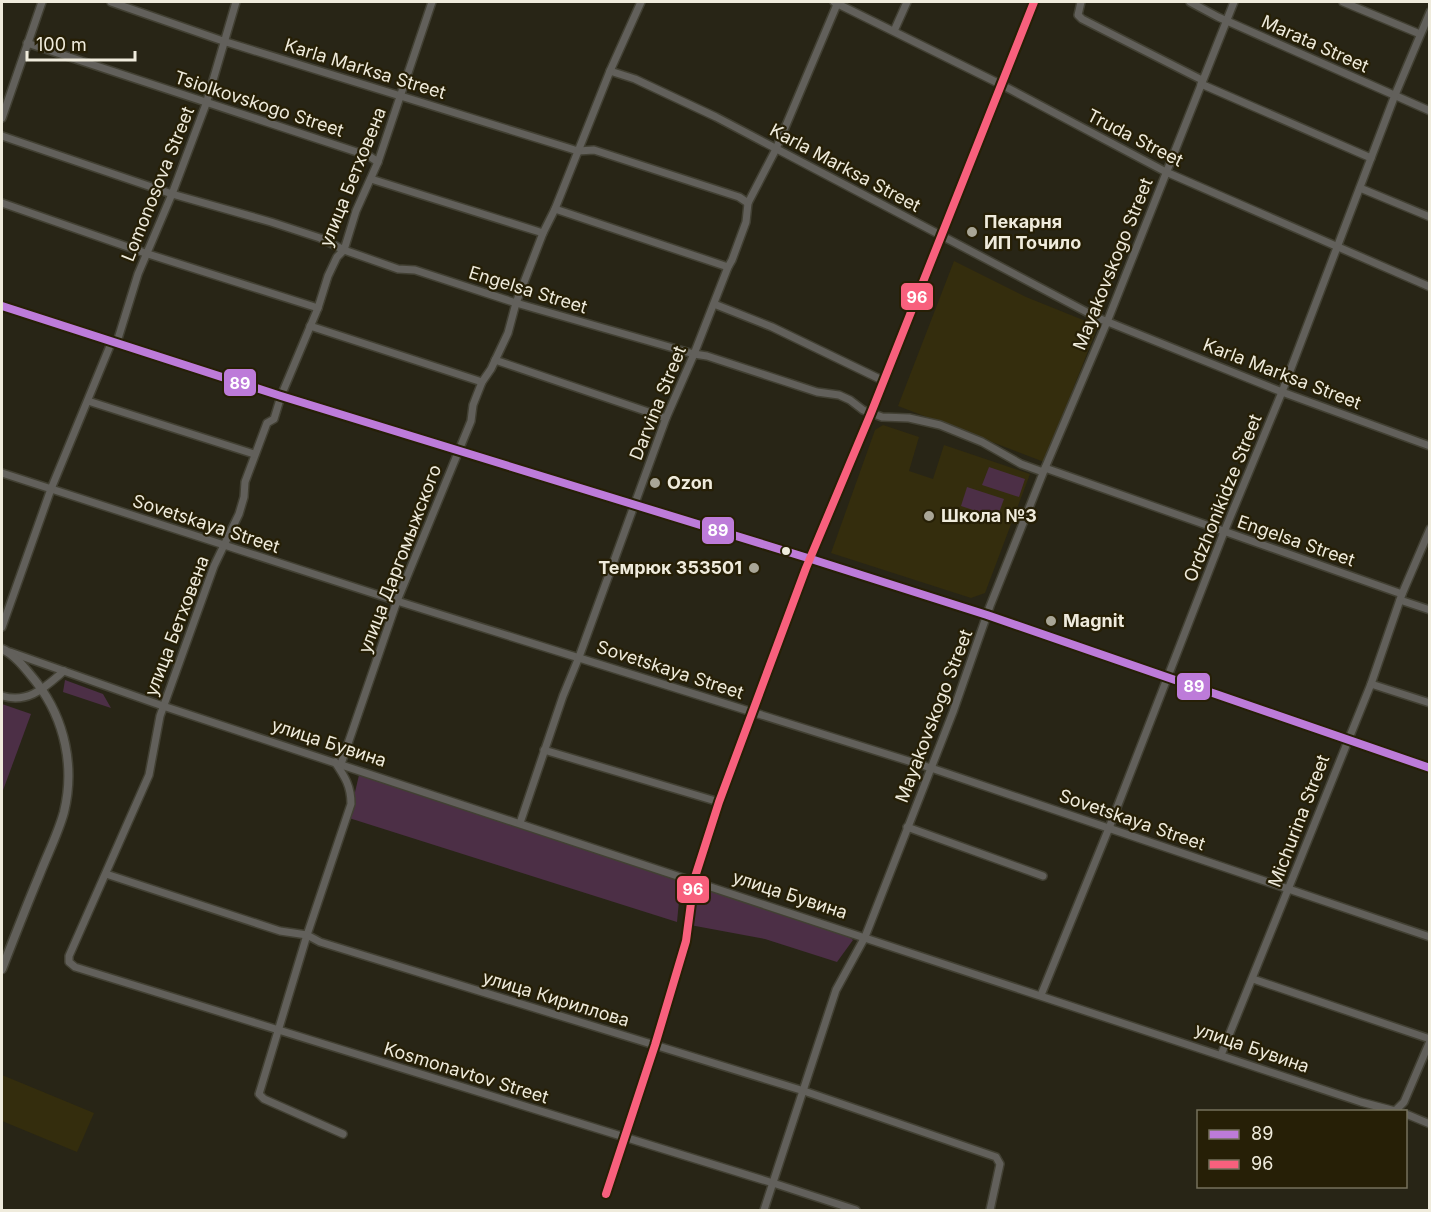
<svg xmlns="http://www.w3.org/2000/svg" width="1431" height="1212" font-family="Inter,sans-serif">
  <rect width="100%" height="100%" fill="#282516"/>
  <!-- built -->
  <g fill="#342d0d">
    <polygon points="954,261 1026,297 1098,326 1044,462 898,406"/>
    <polygon points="883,425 919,437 909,471 933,479 944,445 1030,474 985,593 971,598 831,553 875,430"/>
    <polygon points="2,1075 94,1113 77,1152 2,1121"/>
  </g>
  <!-- green -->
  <g fill="#4c2f46">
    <polygon points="989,467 1025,479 1019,497 982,485"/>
    <polygon points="967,487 1004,499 997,518 961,506"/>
    <polygon points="65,680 103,694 111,708 63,692"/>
    <polygon points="2,704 31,714 2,793"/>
    <polygon points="359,775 681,880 677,922 349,818"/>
    <polygon points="705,889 846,934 853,940 837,962 765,939 690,925 695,891"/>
  </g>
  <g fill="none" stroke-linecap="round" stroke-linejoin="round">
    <defs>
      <g id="minor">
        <polyline points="111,2 223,41 578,151 594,150 739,197 748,203"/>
        <polyline points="432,2 378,162 356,211 344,250 337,257 328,276 318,308 281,396 274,419 267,423 245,482 244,497 239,514 214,566 160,716 149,775 69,956 69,962 75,967 773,1183 856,1210"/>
        <polyline points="834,2 1002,85 1166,172 1430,287"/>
        <polyline points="1081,2 1078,15 1082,19 1202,80"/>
        <polyline points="1190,2 1218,17 1430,111"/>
        <polyline points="1343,2 1420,34"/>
        <polyline points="894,31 907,2"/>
        <polyline points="27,43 369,156 378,162"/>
        <polyline points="610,71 635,79 716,117 1098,318 1282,392 1430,446"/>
        <polyline points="1201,84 1371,158"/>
        <polyline points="2,118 42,2"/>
        <polyline points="2,136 172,194 271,222 320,238 344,250 398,269 415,270 516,303 694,354 707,356 817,392 839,395 850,400 863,410 882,417 909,418 940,425 982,442 1021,464 1043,472"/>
        <polyline points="371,179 543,233"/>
        <polyline points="1360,188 1430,217"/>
        <polyline points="2,203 148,254 318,308"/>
        <polyline points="555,209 728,267"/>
        <polyline points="714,304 772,327 884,381"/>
        <polyline points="2,306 281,396 811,559 987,615 1430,768"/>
        <polyline points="310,326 482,382"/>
        <polyline points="117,342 138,274 172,194 206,104 236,2"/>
        <polyline points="495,360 666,418"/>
        <polyline points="88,401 254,454"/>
        <polyline points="1045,468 1402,594"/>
        <polyline points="2,473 397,601 931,768 1430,937"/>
        <polyline points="1400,600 1430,610"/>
        <polyline points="2,627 51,489 112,341"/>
        <polyline points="10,652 163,706 1361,1102 1399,1112"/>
        <polyline points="1371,684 1430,703"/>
        <path d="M 2,696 C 29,704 45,687 64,671"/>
        <polyline points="544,750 719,802"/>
        <path d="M 335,762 C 345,777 351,786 351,804 L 307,935 L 259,1094 L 264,1099 L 343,1134"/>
        <polyline points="341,764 397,601 471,421 473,405 482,382 491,369 508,333 516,303 543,233 555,209 610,71 641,2"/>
        <polyline points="520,823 563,696 579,657 666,418 694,354 728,267 732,260 746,222 748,203 776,149 838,2"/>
        <polyline points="907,827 1043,876"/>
        <polyline points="106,874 280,931 307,935 320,942 804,1091 996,1157 1000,1164 990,1210"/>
        <polyline points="1253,979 1430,1039"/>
        <polyline points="1041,995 1109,828 1224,532 1282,392 1395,95 1430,12"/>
        <polyline points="1221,1055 1371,684 1402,594 1430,529"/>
        <polyline points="1396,1110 1404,1102 1430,1041"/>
        <polyline points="1406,1114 1430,1124"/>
        <polyline points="606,1194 655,1045 686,941 694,880 719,802 806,568 871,413 1034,2"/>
        <polyline points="764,1210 836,990 865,937 953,712 990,606 1045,468 1107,322 1234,2"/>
      </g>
      <path id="tertiary" d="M 2,649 C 15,654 28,672 37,683 C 65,720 75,767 64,812 C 58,834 47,855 39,876 C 26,907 14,938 2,969"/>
    </defs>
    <!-- minor casing -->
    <use href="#minor" stroke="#424033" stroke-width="10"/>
    <!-- tertiary casing -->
    <use href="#tertiary" stroke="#424033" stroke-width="11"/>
    <!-- minor -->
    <use href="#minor" stroke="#62605b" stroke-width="7"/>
    <!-- tertiary -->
    <use href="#tertiary" stroke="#62605b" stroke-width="8"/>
    <defs>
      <polyline id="bus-1" points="2,306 281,396 811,559 987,615 1430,768"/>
      <polyline id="bus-2" points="606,1194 655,1045 686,941 694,880 719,802 806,568 871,413 1034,2"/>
    </defs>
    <!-- bus-1 casing -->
    <use href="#bus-1" stroke="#261f06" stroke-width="12"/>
    <!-- bus-2 casing -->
    <use href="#bus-2" stroke="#261f06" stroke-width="12"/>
    <!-- bus-1 -->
    <use href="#bus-1" stroke="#bd7bd9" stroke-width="8"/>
    <!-- bus-2 -->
    <use href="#bus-2" stroke="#f8607d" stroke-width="8"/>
  </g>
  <!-- markers -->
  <g fill="#a9a697" stroke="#261f06" stroke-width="2">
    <circle cx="972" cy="232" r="6"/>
    <circle cx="655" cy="483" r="6"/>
    <circle cx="929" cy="516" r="6"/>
    <circle cx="754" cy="568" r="6"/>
    <circle cx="1051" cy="621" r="6"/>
  </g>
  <circle fill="#efebdc" stroke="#261f06" stroke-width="2" cx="786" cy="551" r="5"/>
  <g text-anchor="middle" stroke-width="4.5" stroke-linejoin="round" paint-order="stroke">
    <!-- street labels -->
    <g font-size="18" fill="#efebdc" stroke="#261f06">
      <text transform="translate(1315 44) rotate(24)" y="6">Marata Street</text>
      <text transform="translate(365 69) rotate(17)" y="6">Karla Marksa Street</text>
      <text transform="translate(259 104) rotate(18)" y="6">Tsiolkovskogo Street</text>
      <text transform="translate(1135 138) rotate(27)" y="6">Truda Street</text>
      <text transform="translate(845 168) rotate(28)" y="6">Karla Marksa Street</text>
      <text transform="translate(353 177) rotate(-68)" y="6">улица Бетховена</text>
      <text transform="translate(158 184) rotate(-68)" y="6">Lomonosova Street</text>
      <text transform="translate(1113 264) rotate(-68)" y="6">Mayakovskogo Street</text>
      <text transform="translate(528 290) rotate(17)" y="6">Engelsa Street</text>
      <text transform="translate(1282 374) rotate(21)" y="6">Karla Marksa Street</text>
      <text transform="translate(658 403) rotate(-68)" y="6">Darvina Street</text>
      <text transform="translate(1223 498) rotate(-68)" y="6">Ordzhonikidze Street</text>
      <text transform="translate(206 524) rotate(18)" y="6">Sovetskaya Street</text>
      <text transform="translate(1296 541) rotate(19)" y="6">Engelsa Street</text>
      <text transform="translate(400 559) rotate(-69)" y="6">улица Даргомыжского</text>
      <text transform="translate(177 626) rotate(-69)" y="6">улица Бетховена</text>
      <text transform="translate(670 670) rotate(18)" y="6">Sovetskaya Street</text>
      <text transform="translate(934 716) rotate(-69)" y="6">Mayakovskogo Street</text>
      <text transform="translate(329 743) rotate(18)" y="6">улица Бувина</text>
      <text transform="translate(1132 820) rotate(19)" y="6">Sovetskaya Street</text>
      <text transform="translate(1299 821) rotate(-69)" y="6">Michurina Street</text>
      <text transform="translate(790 895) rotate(18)" y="6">улица Бувина</text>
      <text transform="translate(556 999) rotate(17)" y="6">улица Кириллова</text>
      <text transform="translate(1252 1048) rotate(19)" y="6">улица Бувина</text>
      <text transform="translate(466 1073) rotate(17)" y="6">Kosmonavtov Street</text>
    </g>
    <!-- poi labels -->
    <g font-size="18" font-weight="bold" fill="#efebdc" stroke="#261f06" text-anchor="start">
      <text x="984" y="228">Пекарня<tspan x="984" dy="21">ИП Точило</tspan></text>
      <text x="667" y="489">Ozon</text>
      <text x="941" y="522">Школа №3</text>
      <text x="742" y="574" text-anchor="end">Темрюк 353501</text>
      <text x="1063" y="627">Magnit</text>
    </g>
  </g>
  <g stroke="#261f06" stroke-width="2">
    <rect x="900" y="282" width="34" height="29" rx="6" fill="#f8607d"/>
    <rect x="223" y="368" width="34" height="29" rx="6" fill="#bd7bd9"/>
    <rect x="701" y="516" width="34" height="29" rx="6" fill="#bd7bd9"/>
    <rect x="1176" y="672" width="35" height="29" rx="6" fill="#bd7bd9"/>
    <rect x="676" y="875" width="34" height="29" rx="6" fill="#f8607d"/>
  </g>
  <g font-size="16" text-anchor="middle" font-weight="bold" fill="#fff">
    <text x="917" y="303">96</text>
    <text x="240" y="389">89</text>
    <text x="718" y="536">89</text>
    <text x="1194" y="692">89</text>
    <text x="693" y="895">96</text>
  </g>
  <!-- border -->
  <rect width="1431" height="1212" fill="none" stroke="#efebdc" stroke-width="6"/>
  <!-- legend -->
  <rect x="1197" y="1110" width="210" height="78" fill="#261f06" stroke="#76715c" stroke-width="1.5"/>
  <rect x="1209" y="1130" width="30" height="9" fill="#bd7bd9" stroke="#76715c" stroke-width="1.5"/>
  <text x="1251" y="1140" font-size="18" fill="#efebdc">89</text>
  <rect x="1209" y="1160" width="30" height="9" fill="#f8607d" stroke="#76715c" stroke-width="1.5"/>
  <text x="1251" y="1170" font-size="18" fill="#efebdc">96</text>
  <!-- scale -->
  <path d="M27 51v9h108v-9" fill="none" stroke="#efebdc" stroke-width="3"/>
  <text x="36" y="51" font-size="18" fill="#efebdc" stroke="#261f06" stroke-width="4.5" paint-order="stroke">100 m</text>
</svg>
